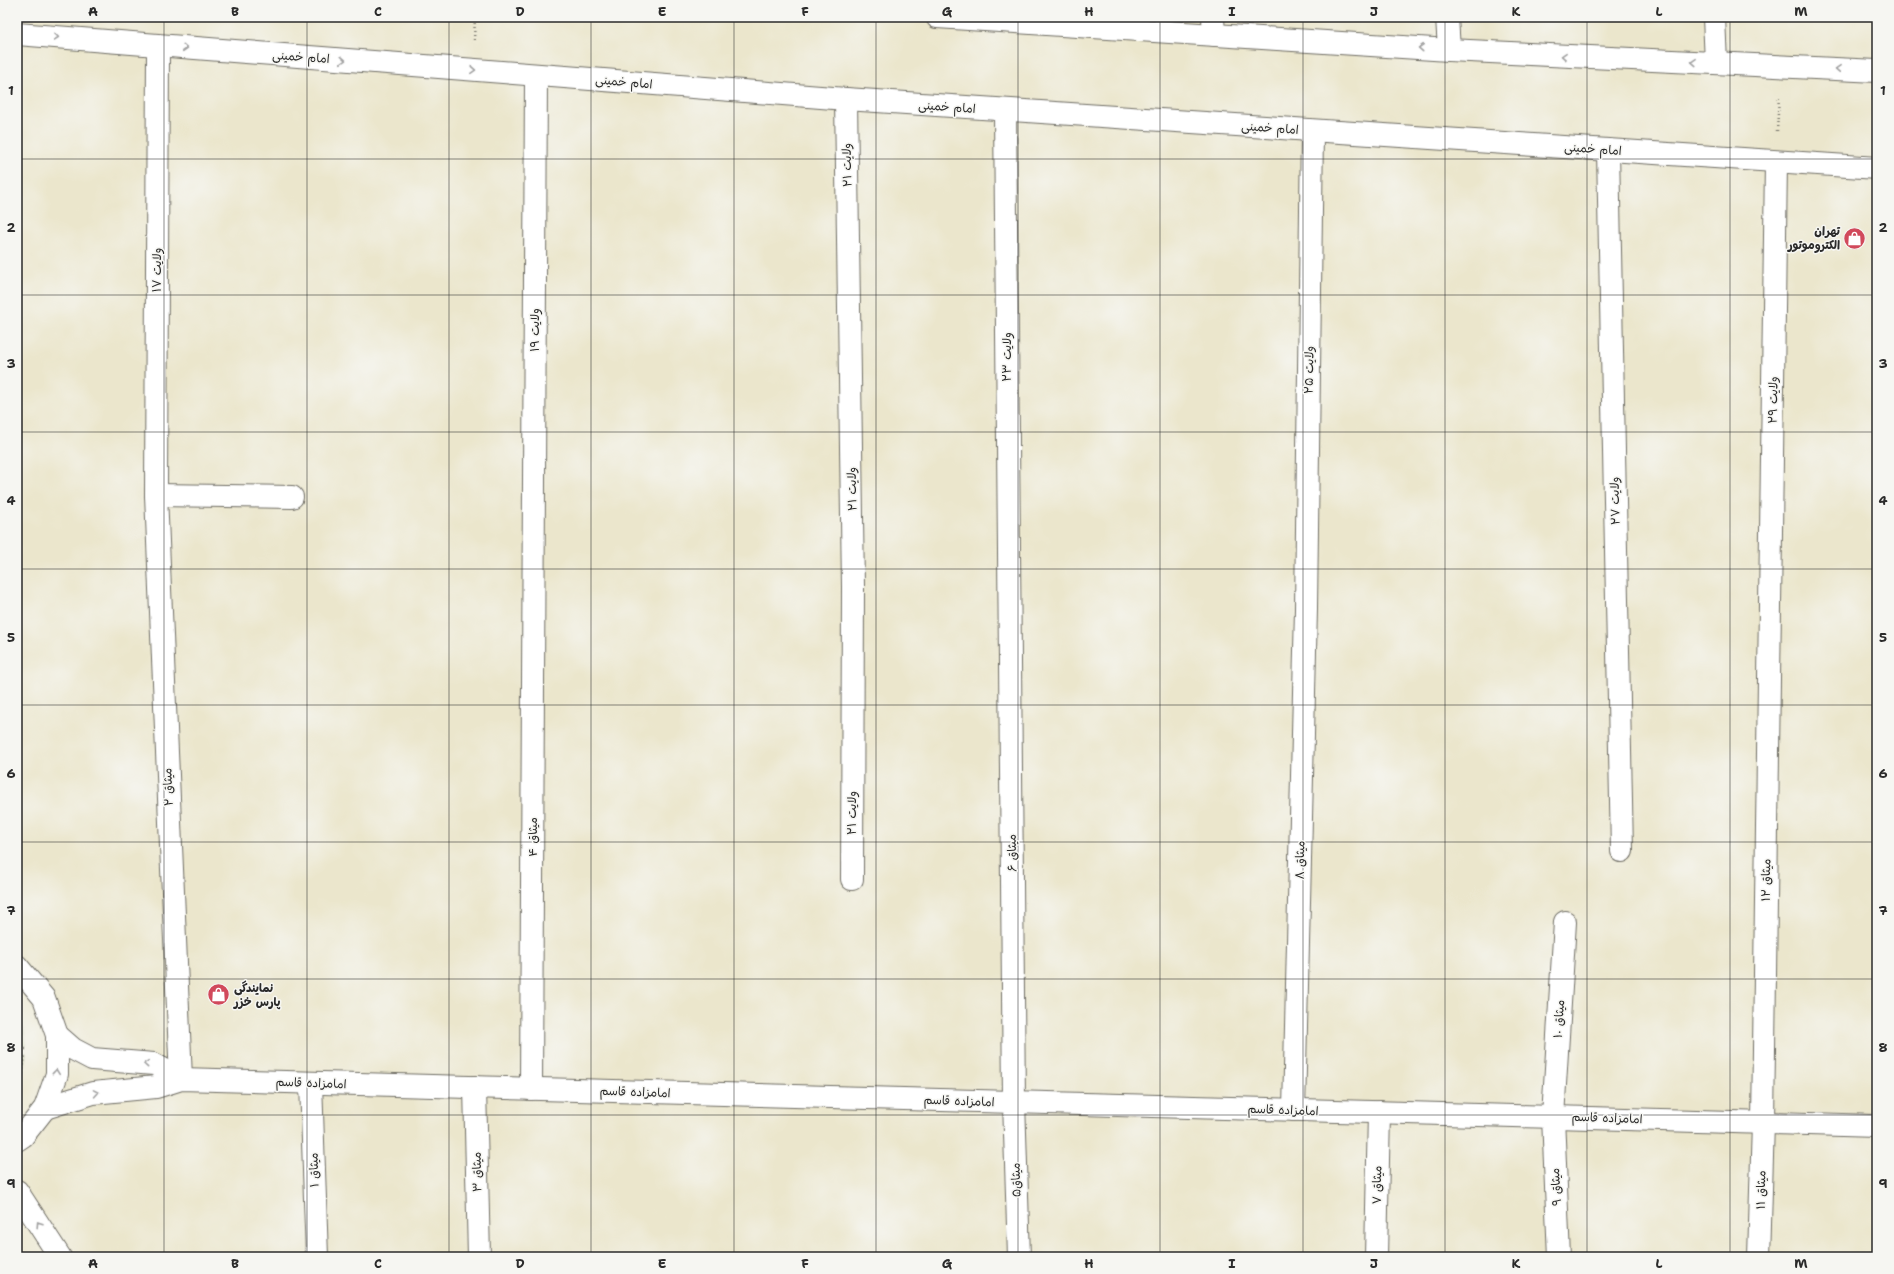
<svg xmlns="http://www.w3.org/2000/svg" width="1894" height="1274" font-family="'Shantell Sans','Playpen Sans Arabic',sans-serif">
  <rect width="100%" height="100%" fill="#f6f6f2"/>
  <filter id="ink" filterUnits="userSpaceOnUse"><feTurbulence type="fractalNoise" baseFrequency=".025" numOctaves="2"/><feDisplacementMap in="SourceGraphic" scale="8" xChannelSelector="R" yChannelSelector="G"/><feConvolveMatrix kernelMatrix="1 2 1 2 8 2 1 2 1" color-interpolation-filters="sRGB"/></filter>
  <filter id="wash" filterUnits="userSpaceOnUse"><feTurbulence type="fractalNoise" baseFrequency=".012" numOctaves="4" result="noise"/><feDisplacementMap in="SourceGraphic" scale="16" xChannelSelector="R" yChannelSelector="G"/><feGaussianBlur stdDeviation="0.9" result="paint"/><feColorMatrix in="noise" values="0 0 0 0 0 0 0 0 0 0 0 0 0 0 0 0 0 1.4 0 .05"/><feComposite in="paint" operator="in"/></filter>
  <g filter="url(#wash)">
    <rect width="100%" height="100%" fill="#ebe6cc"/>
    <!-- green -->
    <g fill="#c2d578" stroke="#768052">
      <polygon points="17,1015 22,1025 26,1045 17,1046"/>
      <polygon points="17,1052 26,1052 22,1075 17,1084"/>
    </g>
  </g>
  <g filter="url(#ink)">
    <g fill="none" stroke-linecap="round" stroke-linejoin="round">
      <defs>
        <g id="minor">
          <polyline points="1213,17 1214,35"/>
          <polyline points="1447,17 1449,50"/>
          <polyline points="1714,17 1716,63"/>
          <polyline points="158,46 156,495 181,1079"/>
          <polyline points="846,99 853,587 852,879"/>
          <polyline points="1005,111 1014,1102 1019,1257"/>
          <polyline points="1608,150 1622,851"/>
          <polyline points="156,495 292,497"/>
          <polyline points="17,966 44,998 57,1035 57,1074 45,1108 23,1136 17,1140"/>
          <polyline points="57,1035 73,1049 92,1059 154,1064 181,1079"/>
          <polyline points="311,1083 317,1257"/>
          <polyline points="475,1087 479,1257"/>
          <polyline points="531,1089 536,75"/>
          <polyline points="45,1108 93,1093 156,1087 181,1079 1877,1126"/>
          <polyline points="1294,1110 1306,609 1312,131"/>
          <polyline points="17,1191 60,1257"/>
          <polyline points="1376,1257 1379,1112"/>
          <polyline points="1559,1257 1553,1117 1565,922"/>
          <polyline points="1759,1257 1763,1123 1776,162"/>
        </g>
        <g id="major">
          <polyline points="937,17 1449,50 1877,71"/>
          <polyline points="17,34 846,99 1877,168"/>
        </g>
      </defs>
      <!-- minor casing -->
      <use href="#minor" stroke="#6e6c63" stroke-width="24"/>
      <!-- major casing -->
      <use href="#major" stroke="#6e6c63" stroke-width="24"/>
      <!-- path -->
      <g stroke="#6e6c63" stroke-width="2.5" stroke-dasharray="1 3" stroke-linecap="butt">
        <polyline points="474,40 475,17"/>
        <polyline points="1777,131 1779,96"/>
        <polyline points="17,1049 26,1049"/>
        <polyline points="17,1084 22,1075 25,1056"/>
      </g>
      <!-- minor -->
      <use href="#minor" stroke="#fff" stroke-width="22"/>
      <!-- major -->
      <use href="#major" stroke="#fff" stroke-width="22"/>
    </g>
    <!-- one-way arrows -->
    <defs><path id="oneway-chevron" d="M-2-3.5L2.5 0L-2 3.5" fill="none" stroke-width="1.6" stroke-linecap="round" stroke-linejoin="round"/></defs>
    <g stroke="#a0a0a0">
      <use href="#oneway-chevron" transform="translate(56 37) rotate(5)"/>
      <use href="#oneway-chevron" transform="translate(185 48) rotate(4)"/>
      <use href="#oneway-chevron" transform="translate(1421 48) rotate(-176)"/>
      <use href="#oneway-chevron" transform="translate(1564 56) rotate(-177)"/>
      <use href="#oneway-chevron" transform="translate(343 60) rotate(4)"/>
      <use href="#oneway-chevron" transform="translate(1694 62) rotate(-177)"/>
      <use href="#oneway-chevron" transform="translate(1838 69) rotate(-177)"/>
      <use href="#oneway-chevron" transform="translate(473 70) rotate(4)"/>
      <use href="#oneway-chevron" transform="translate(146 1064) rotate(-175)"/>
      <use href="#oneway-chevron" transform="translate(56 1072) rotate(-84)"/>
      <use href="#oneway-chevron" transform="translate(96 1093) rotate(-10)"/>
      <use href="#oneway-chevron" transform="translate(39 1224) rotate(-123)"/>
    </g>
  </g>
  <!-- grid -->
  <path fill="none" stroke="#2b2b2b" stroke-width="1" stroke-opacity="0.55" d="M 164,17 L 164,1257M 307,17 L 307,1257M 449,17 L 449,1257M 591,17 L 591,1257M 734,17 L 734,1257M 876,17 L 876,1257M 1018,17 L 1018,1257M 1160,17 L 1160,1257M 1303,17 L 1303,1257M 1445,17 L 1445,1257M 1587,17 L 1587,1257M 1730,17 L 1730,1257M 17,159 L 1877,159M 17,295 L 1877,295M 17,432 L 1877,432M 17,569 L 1877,569M 17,705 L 1877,705M 17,842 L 1877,842M 17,979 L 1877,979M 17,1115 L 1877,1115"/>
  <!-- icons -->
  <defs>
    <symbol id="shop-disc" viewBox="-11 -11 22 22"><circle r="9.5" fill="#d1495b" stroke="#f6f6f2"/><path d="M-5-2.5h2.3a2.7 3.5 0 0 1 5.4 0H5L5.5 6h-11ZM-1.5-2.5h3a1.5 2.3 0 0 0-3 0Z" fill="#fff"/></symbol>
  </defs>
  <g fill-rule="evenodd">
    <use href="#shop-disc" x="1842" y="226" width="25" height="25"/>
    <use href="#shop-disc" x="206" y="982" width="25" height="25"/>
  </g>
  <g text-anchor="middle" stroke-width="3" stroke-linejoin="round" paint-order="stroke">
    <!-- street labels -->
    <g font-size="12" fill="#2b2b2b" stroke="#f6f6f2">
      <text transform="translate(301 57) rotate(4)" y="4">امام خمینی</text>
      <text transform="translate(624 82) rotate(5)" y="4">امام خمینی</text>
      <text transform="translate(947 107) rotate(4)" y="4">امام خمینی</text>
      <text transform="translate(1270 128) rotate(4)" y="4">امام خمینی</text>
      <text transform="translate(1593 149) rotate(4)" y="4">امام خمینی</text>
      <text transform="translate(847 165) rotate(-91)" y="4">ولایت ۲۱</text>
      <text transform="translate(157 270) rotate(-90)" y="4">ولایت ۱۷</text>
      <text transform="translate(535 330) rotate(-90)" y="4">ولایت ۱۹</text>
      <text transform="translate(1007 357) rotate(-90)" y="4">ولایت ۲۳</text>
      <text transform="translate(1309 370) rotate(-89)" y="4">ولایت ۲۵</text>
      <text transform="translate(1773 400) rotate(-89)" y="4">ولایت ۲۹</text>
      <text transform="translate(852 489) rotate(-91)" y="4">ولایت ۲۱</text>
      <text transform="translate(1615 501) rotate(-91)" y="4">ولایت ۲۷</text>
      <text transform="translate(168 787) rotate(-92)" y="4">میثاق ۲</text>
      <text transform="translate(852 813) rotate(-90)" y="4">ولایت ۲۱</text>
      <text transform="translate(533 837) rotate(-90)" y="4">میثاق ۴</text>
      <text transform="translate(1012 853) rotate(-91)" y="4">میثاق ۶</text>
      <text transform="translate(1300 860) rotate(-89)" y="4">میثاق ۸</text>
      <text transform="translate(1766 880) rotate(-89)" y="4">میثاق ۱۲</text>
      <text transform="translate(1559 1019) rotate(-86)" y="4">میثاق ۱۰</text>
      <text transform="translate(311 1083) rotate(2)" y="4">امامزاده قاسم</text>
      <text transform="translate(635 1092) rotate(2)" y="4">امامزاده قاسم</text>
      <text transform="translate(959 1101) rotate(2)" y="4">امامزاده قاسم</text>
      <text transform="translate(1283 1110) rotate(2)" y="4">امامزاده قاسم</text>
      <text transform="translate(1607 1118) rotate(2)" y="4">امامزاده قاسم</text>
      <text transform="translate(314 1170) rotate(-92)" y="4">میثاق ۱</text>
      <text transform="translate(477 1172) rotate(-91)" y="4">میثاق ۳</text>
      <text transform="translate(1016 1180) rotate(-92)" y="4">میثاق۵</text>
      <text transform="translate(1377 1185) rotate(-89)" y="4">میثاق ۷</text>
      <text transform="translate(1556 1187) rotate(-93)" y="4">میثاق ۹</text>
      <text transform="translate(1761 1190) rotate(-89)" y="4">میثاق ۱۱</text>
    </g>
    <!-- poi labels -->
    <g font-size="12" font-weight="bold" fill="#2b2b2b" stroke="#f6f6f2" text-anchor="end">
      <text x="1840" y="235">تهران<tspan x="1840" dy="14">الکتروموتور</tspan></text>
      <text x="234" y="992" text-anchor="start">نمایندگی<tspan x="234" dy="14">پارس خزر</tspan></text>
    </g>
  </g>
  <!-- margin -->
  <rect width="1894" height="1274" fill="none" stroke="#f6f6f2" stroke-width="44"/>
  <rect x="22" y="22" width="1850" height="1230" fill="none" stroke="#2b2b2b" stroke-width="1.5"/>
  <g font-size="13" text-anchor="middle" font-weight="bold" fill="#2b2b2b">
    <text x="93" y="16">A</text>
    <text x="235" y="16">B</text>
    <text x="378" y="16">C</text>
    <text x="520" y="16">D</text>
    <text x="662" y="16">E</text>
    <text x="805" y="16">F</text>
    <text x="947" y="16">G</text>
    <text x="1089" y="16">H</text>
    <text x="1232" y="16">I</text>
    <text x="1374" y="16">J</text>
    <text x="1516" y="16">K</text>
    <text x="1659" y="16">L</text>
    <text x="1801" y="16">M</text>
    <text x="11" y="95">1</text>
    <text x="1883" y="95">1</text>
    <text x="11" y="232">2</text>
    <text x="1883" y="232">2</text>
    <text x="11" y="368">3</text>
    <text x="1883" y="368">3</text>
    <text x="11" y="505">4</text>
    <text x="1883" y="505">4</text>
    <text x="11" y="642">5</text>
    <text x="1883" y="642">5</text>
    <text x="11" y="778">6</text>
    <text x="1883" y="778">6</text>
    <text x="11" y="915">7</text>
    <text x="1883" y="915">7</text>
    <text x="11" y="1052">8</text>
    <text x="1883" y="1052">8</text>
    <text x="11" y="1188">9</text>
    <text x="1883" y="1188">9</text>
    <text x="93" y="1268">A</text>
    <text x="235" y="1268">B</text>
    <text x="378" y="1268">C</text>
    <text x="520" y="1268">D</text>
    <text x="662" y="1268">E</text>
    <text x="805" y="1268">F</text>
    <text x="947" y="1268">G</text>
    <text x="1089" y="1268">H</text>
    <text x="1232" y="1268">I</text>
    <text x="1374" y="1268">J</text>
    <text x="1516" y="1268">K</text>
    <text x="1659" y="1268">L</text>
    <text x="1801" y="1268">M</text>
  </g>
</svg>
